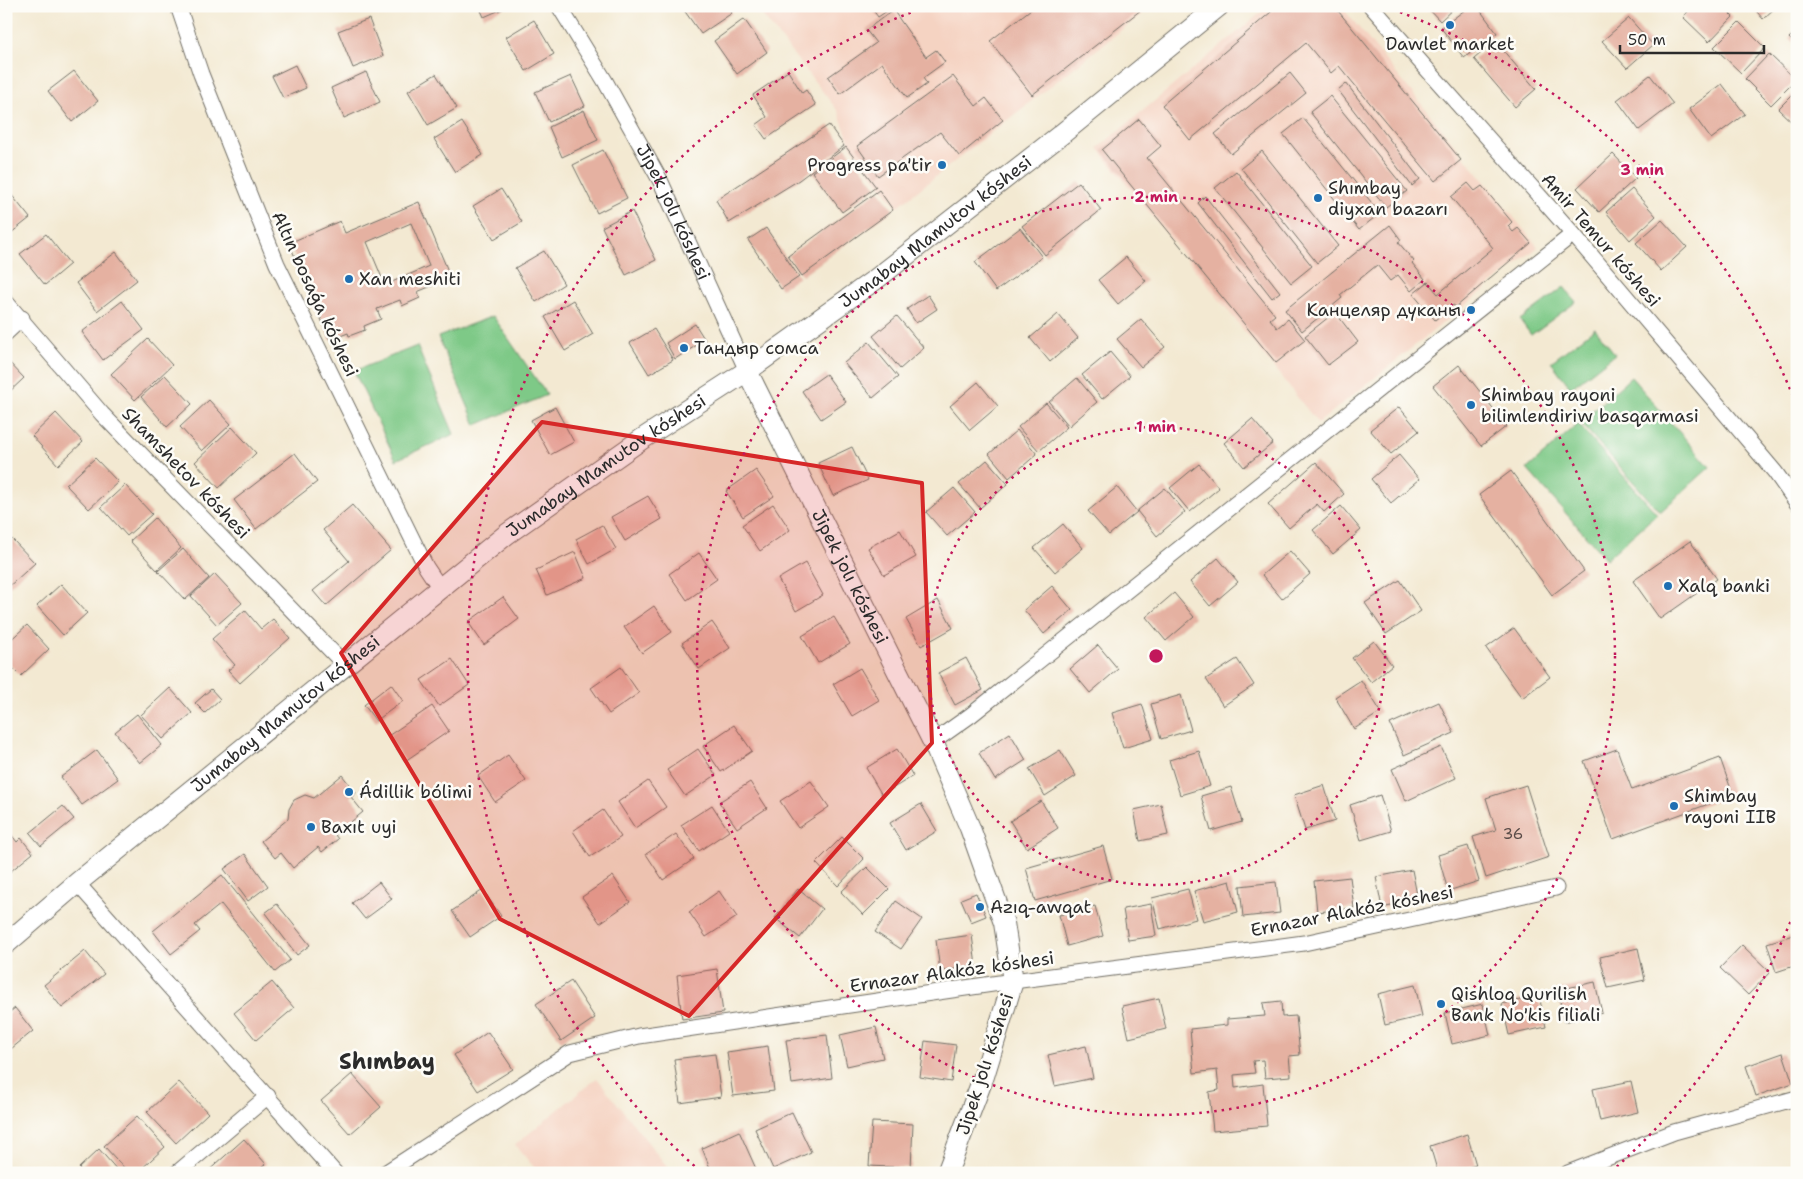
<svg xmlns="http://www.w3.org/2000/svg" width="1803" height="1179" font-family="'Shantell Sans',sans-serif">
  <rect width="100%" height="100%" fill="#fdfcf7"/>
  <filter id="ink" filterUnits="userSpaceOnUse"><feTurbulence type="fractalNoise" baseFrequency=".02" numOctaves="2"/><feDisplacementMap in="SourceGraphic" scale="10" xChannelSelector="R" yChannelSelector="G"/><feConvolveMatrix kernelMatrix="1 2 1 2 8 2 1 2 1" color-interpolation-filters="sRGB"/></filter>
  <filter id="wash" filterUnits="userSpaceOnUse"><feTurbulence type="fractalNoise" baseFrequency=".0096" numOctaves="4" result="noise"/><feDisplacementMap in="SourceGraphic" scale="20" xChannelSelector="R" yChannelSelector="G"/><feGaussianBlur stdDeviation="1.12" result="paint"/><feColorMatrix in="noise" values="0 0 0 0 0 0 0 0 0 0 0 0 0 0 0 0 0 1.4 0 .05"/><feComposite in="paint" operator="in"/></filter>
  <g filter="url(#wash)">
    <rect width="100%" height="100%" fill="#f3e9d2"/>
    <!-- built -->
    <g fill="#f5d3c2">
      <polygon points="755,6 1152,6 897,207 851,146 838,111"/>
      <polygon points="1269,6 1341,6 1538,247 1318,423 1098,148"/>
      <polygon points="597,1078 672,1173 539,1173 515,1145"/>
    </g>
    <!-- green -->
    <g fill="#7ec987" stroke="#547a59">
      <polygon points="1564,287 1576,302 1531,335 1520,320"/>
      <polygon points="493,316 547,395 476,425 438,337"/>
      <polygon points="1595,328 1615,354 1571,388 1551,362"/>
      <polygon points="417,346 454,434 396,460 354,371"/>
      <polygon points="1631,377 1710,467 1660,512 1580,422"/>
      <polygon points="1578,424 1657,514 1606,559 1527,469"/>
    </g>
    <g id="blocks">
      <!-- building -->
      <g fill="#e5b1a1" fill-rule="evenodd">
        <polygon points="479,6 509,6 484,17"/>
        <polygon points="681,6 727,6 732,13 701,34"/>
        <polygon points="870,6 888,6 890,9 878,17"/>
        <polygon points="1035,6 1146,6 1032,95 990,41"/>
        <polygon points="1278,6 1334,6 1461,160 1435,181 1339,66 1331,73 1306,43 1190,140 1162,105"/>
        <polygon points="1426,6 1456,6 1440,21"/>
        <polygon points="1470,6 1477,6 1497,33 1464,58 1441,28"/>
        <polygon points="1693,6 1722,6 1733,17 1709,42 1683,17"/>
        <polygon points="1752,6 1777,6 1763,19"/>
        <polygon points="893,10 926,57 936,50 945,62 923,78 927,84 907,98 882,63 840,94 828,77 876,43 866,30"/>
        <polygon points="1629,18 1653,45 1627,68 1602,41"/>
        <polygon points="369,19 383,56 353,68 338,31"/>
        <polygon points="744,19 767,52 737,74 714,41"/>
        <polygon points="534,20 554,54 526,71 506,37"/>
        <polygon points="1739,22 1765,48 1741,73 1714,47"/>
        <polygon points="1797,30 1797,46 1789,38"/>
        <polygon points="1495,41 1536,89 1515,107 1474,59"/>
        <polygon points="1769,54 1796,80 1771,105 1745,79"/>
        <polygon points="295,65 306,88 283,98 272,76"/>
        <polygon points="74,71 98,101 72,122 48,91"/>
        <polygon points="788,71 802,93 806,90 816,105 766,139 756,125 767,117 753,95"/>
        <polygon points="366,72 380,102 344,118 331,88"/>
        <polygon points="1290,73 1306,93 1231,154 1215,134"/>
        <polygon points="436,74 457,108 428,125 408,91"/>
        <polygon points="1650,75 1673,104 1639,130 1617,100"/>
        <polygon points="571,76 585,106 549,122 535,92"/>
        <polygon points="953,76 976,106 986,98 1003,120 959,156 940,132 878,176 857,146"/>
        <polygon points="1346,83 1420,179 1412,186 1338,90"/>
        <polygon points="1722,84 1745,114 1711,139 1689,109"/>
        <polygon points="1797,90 1797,127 1778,109"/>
        <polygon points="1330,96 1407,191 1386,207 1310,112"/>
        <polygon points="584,110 598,140 562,157 549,127"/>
        <polygon points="1303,118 1380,213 1359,230 1283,134"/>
        <polygon points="1139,119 1161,146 1147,158 1275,315 1270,319 1277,328 1288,319 1305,340 1276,363 1102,150"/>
        <polygon points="462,122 483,155 455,172 434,139"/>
        <polygon points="829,125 844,146 799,180 729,223 716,200"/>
        <polygon points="846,147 876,187 842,212 812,172"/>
        <polygon points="603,150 627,198 597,213 573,165"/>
        <polygon points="1262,151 1338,246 1317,263 1241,168"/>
        <polygon points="1613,154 1636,178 1599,212 1577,188"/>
        <polygon points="1236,171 1312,266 1291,283 1215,188"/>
        <polygon points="1079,182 1101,210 1045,255 1022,226"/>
        <polygon points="1468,183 1475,191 1482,186 1512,222 1508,226 1513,232 1518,228 1531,243 1456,307 1453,305 1435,320 1413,294 1428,282 1438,294 1493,248 1451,197"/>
        <polygon points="6,188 30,218 6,237"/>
        <polygon points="501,189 522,222 494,239 473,206"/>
        <polygon points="1632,189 1656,216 1630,240 1606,212"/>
        <polygon points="879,190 893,210 802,276 788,256"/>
        <polygon points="1205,196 1280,292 1272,298 1198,203"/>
        <path d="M 419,202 L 451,278 L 417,292 L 420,298 L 402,306 L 400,300 L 377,309 L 381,319 L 364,326 L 365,330 L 349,336 L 348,333 L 330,340 L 289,243 L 340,221 L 345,233 ZM 411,223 L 429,266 L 385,285 L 367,242 Z"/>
        <polygon points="632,211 656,260 626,275 602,227"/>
        <polygon points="1662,220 1687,247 1661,271 1636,243"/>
        <polygon points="1390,225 1401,240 1398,242 1414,261 1412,263 1425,279 1411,291 1398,275 1390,281 1377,265 1340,295 1342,298 1302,331 1285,310"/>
        <polygon points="766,228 799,277 781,289 748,240"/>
        <polygon points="1020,228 1042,257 996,291 975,262"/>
        <polygon points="46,234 70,264 45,285 20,254"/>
        <polygon points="544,251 564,284 536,302 515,268"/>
        <polygon points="116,252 137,280 97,311 76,283"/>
        <polygon points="1126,257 1146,281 1118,304 1098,280"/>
        <polygon points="928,295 937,309 916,323 907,309"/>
        <polygon points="573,300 593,334 565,351 545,317"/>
        <polygon points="122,301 144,330 103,360 82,332"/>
        <polygon points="1335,312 1358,342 1328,365 1305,336"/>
        <polygon points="1058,314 1078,338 1050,362 1030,338"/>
        <polygon points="897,316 924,348 900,369 873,336"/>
        <polygon points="1141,319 1165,347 1141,367 1117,339"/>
        <polygon points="695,324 705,340 675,359 666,343"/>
        <polygon points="654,329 673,360 649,374 630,343"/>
        <polygon points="148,339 172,365 135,400 111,374"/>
        <polygon points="869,342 898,377 873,398 844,363"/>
        <polygon points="1110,352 1130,376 1102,399 1082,375"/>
        <polygon points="6,359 24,378 6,395"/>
        <polygon points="1459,365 1507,426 1481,446 1433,386"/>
        <polygon points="826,374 846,402 821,419 802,391"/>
        <polygon points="165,375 192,404 167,427 141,397"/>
        <polygon points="1077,378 1097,402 1069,426 1049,402"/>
        <polygon points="978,382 998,406 970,430 950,406"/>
        <polygon points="209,400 231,424 202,451 180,427"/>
        <polygon points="1046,403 1067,427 1039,451 1018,427"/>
        <polygon points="555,407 574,442 550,455 531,420"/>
        <polygon points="1399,407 1419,431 1391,454 1370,430"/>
        <polygon points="56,413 83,442 58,465 32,436"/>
        <polygon points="1252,419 1273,443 1244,467 1224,443"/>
        <polygon points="232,427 256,453 219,488 195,462"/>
        <polygon points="1017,430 1037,454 1009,478 989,454"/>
        <polygon points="852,447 868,480 833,496 818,463"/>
        <polygon points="295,453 317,482 256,529 234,500"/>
        <polygon points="1399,455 1419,479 1391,503 1371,479"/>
        <polygon points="95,458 118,482 89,509 66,485"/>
        <polygon points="987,460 1008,484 980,508 959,484"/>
        <polygon points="1316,462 1344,494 1324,512 1317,504 1289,528 1268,504"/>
        <polygon points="1199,464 1219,488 1190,512 1170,488"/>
        <polygon points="756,470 774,496 743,517 726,491"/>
        <polygon points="1511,471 1584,571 1552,595 1479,495"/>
        <polygon points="125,485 152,514 127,536 101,507"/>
        <polygon points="1117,487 1137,512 1109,535 1088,511"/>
        <polygon points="954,488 975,512 947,536 926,512"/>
        <polygon points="1165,488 1185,512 1157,536 1137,511"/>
        <polygon points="648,496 662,519 625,541 611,517"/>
        <polygon points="773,504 790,530 760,551 742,525"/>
        <polygon points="352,505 391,550 326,606 313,591 349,561 323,530"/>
        <polygon points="1341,506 1361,530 1333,554 1313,530"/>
        <polygon points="155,518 181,548 157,570 130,541"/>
        <polygon points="1063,524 1083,548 1055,572 1034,548"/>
        <polygon points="602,525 616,549 589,564 576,539"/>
        <polygon points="900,530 916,557 884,575 868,548"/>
        <polygon points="12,539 35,563 6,589 6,544"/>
        <polygon points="1690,541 1717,579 1660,619 1633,581"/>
        <polygon points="183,549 209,578 185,600 158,571"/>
        <polygon points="1290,551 1310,574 1282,599 1262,575"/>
        <polygon points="575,552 586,578 547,595 536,570"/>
        <polygon points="699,553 717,579 687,600 669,574"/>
        <polygon points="1218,558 1238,582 1210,606 1190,582"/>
        <polygon points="805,563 823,595 796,611 778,579"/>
        <polygon points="215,574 242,603 217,625 191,596"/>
        <polygon points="1400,580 1421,611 1386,634 1365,603"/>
        <polygon points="61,584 87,613 63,635 37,606"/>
        <polygon points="1052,586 1072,610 1044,634 1024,610"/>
        <polygon points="1174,593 1194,617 1166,641 1146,617"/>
        <polygon points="503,597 519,619 484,645 468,622"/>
        <polygon points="938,600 953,628 921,646 906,619"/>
        <polygon points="654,606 672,632 642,653 624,627"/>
        <polygon points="245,610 261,629 273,619 290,638 240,683 228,670 235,665 212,639"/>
        <polygon points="834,617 850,644 818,663 802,636"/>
        <polygon points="712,622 730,648 699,669 682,643"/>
        <polygon points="27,625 49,649 21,676 6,661 6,644"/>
        <polygon points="1514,628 1550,677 1522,698 1486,648"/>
        <polygon points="1374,641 1392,665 1371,682 1352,658"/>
        <polygon points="1098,645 1118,669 1090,693 1070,669"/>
        <polygon points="966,658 983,690 955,705 938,673"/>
        <polygon points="452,659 469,685 439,706 421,680"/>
        <polygon points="1237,659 1254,685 1223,706 1206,679"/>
        <polygon points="621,667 639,693 609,714 591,688"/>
        <polygon points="860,668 879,700 852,716 833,684"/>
        <polygon points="1361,680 1381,712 1354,729 1335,697"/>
        <polygon points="391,684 403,701 376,721 364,705"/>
        <polygon points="170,688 192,713 163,739 141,715"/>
        <polygon points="211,689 220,699 205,713 195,703"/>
        <polygon points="1181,695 1191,730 1161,739 1151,704"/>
        <polygon points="1439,702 1454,733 1404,755 1390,724"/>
        <polygon points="1142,704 1153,739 1123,748 1112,713"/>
        <polygon points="432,706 449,731 405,761 388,736"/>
        <polygon points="137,714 162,745 140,763 115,732"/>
        <polygon points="734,725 752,751 721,772 703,746"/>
        <polygon points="1010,733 1026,760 995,780 979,753"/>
        <polygon points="1441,747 1456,778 1406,801 1392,769"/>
        <polygon points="698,749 716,775 685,796 667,770"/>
        <polygon points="897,749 913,776 882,795 866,768"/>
        <polygon points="1617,749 1632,790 1720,758 1733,795 1613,839 1584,761"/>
        <polygon points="97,750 118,779 82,805 61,777"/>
        <polygon points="1060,750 1076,776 1045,796 1029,769"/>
        <polygon points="1199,751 1210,786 1180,795 1169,760"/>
        <polygon points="508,755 526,781 495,802 478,776"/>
        <polygon points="342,775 356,793 351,797 363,812 335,835 338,839 322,852 318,847 293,868 281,853 275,858 261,841 288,819 289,809 294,800 305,795 314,798"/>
        <polygon points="648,781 666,807 635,828 618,802"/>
        <polygon points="811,781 829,807 798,828 780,801"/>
        <polygon points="750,782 767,808 737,828 719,802"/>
        <polygon points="1324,785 1335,821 1305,830 1294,795"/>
        <polygon points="1526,785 1549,857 1486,878 1473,837 1496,830 1486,798"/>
        <polygon points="1231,787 1242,822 1211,831 1201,796"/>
        <polygon points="1380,795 1391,831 1361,840 1350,805"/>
        <polygon points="1041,801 1058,828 1027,848 1010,821"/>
        <polygon points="921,804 937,831 906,850 890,823"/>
        <polygon points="1161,804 1168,835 1140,841 1134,810"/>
        <polygon points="712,805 729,831 699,851 681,825"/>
        <polygon points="63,806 74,819 41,846 30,833"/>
        <polygon points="603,810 621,837 590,857 573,831"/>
        <polygon points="6,828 17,842 21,838 33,853 6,875"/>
        <polygon points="676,834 694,859 663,880 646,854"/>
        <polygon points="842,837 864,859 838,886 816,863"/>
        <polygon points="1103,846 1112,879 1035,901 1026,868"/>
        <polygon points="1468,846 1479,881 1448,891 1438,855"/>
        <polygon points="245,854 268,886 248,901 224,869"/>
        <polygon points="867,867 889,889 863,915 841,892"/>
        <polygon points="1412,870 1418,900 1382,908 1376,877"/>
        <polygon points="222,875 290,960 275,972 221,904 195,925 200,931 171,954 153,931"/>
        <polygon points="613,876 630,902 600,923 582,897"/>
        <polygon points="1350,877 1354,908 1317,912 1314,881"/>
        <polygon points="1230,881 1238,912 1203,921 1194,891"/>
        <polygon points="379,882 392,899 365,919 352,903"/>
        <polygon points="1276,882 1280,913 1243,917 1240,886"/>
        <polygon points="798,889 822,909 800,938 775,918"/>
        <polygon points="1188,889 1196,919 1160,929 1152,898"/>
        <polygon points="483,890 501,916 470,937 452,911"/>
        <polygon points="719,891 737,917 706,937 689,912"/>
        <polygon points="976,893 986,916 971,922 961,899"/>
        <polygon points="896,901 922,919 901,949 875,932"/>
        <polygon points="277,904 310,945 297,955 265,913"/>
        <polygon points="1151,904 1156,936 1128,940 1123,909"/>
        <polygon points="1095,906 1103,936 1067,946 1059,915"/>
        <polygon points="972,935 976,966 940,971 936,940"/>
        <polygon points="1793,935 1797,947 1797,965 1776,972 1767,943"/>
        <polygon points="1742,945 1770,972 1748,995 1720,968"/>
        <polygon points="1638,948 1645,980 1608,988 1600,957"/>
        <polygon points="85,951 104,974 62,1008 44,985"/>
        <polygon points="717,969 723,1013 682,1019 677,975"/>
        <polygon points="571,981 595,1018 561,1041 536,1004"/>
        <polygon points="272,982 294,1008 256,1040 234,1013"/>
        <polygon points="1595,982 1602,1013 1564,1022 1558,990"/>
        <polygon points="1415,985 1422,1016 1385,1025 1378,994"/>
        <polygon points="1539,996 1546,1027 1509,1035 1502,1004"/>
        <polygon points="1159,998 1166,1029 1129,1038 1122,1006"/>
        <polygon points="1281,1001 1282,1017 1296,1016 1300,1055 1289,1056 1291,1076 1265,1078 1263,1060 1253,1061 1255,1073 1234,1075 1235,1088 1263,1084 1267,1126 1213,1131 1209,1092 1219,1090 1217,1070 1194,1073 1190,1029 1227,1025 1227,1019 1265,1016 1263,1003"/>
        <polygon points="1483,1004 1490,1035 1452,1044 1445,1013"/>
        <polygon points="15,1008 33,1031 6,1053 6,1015"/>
        <polygon points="876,1027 883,1058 847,1066 840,1035"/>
        <polygon points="488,1032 513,1069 478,1091 454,1055"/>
        <polygon points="827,1035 832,1078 792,1084 786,1040"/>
        <polygon points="925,1041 956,1045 951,1082 920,1077"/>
        <polygon points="768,1046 774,1091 733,1096 727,1052"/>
        <polygon points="1086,1046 1093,1078 1055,1086 1048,1055"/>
        <polygon points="1783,1053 1793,1083 1756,1096 1746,1066"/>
        <polygon points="715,1054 721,1097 680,1103 674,1059"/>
        <polygon points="352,1074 381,1107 350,1134 321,1101"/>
        <polygon points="1631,1081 1638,1112 1600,1121 1593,1089"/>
        <polygon points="179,1082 208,1113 176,1143 147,1112"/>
        <polygon points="792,1112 811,1152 773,1169 755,1129"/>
        <polygon points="137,1116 165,1147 137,1173 129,1173 104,1146"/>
        <polygon points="872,1122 913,1124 911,1168 869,1166"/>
        <polygon points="739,1131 757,1171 712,1173 702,1148"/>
        <polygon points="1467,1134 1476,1165 1451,1173 1438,1173 1430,1146"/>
        <polygon points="244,1139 266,1164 255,1173 206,1173"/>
        <polygon points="99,1149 118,1171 116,1173 83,1173 79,1168"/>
        <polygon points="1797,1167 1797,1173 1780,1173 1780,1172"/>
      </g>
    </g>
  </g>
  <g filter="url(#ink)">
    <use href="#blocks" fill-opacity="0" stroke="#716e65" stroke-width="1"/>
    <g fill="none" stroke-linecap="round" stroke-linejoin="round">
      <defs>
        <g id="minor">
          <polyline points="178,6 201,74 277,264 426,567 440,588"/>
          <path id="s1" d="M 559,6 L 605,81 L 660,180 L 747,371"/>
          <polyline points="1371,6 1573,234 1775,472 1797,503"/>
          <polyline points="6,302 102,414 344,664"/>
          <polyline points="6,333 22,318"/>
          <polyline points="933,742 971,715 1573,234"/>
          <polyline points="77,883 335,1173"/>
          <polyline points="177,1173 268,1096"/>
          <polyline points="385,1173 570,1053 639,1036 1013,981 1304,943 1556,888"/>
          <polyline points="1568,1173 1674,1132 1797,1098"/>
        </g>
        <g id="tertiary">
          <path id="s2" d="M 747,371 L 933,742 L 970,828 L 1004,923 L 1013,981 L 984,1076 L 947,1173"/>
          <path id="s3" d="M 6,944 L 77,883 L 507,534 L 642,439 L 747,371 L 876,279 L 1063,133 L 1219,6"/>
        </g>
      </defs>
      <!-- minor casing -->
      <use href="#minor" stroke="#716e65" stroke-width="17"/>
      <!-- tertiary casing -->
      <use href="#tertiary" stroke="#716e65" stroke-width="22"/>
      <!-- minor -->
      <use href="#minor" stroke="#fff" stroke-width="15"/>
      <!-- tertiary -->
      <use href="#tertiary" stroke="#fff" stroke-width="20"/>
    </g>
  </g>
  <!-- marked area -->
  <path fill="#d62828" fill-opacity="0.2" stroke="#d62828" stroke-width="4" stroke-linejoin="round" d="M 542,422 L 922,483 L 932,743 L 689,1016 L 500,919 L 341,653 Z"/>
  <!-- distance rings -->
  <g fill="none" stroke="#c2185b" stroke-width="2.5" stroke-dasharray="2.5 5">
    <circle cx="1156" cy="656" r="229"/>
    <circle cx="1156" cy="656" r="459"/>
    <path d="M1796 908A688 688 0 0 1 1612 1171M700 1171A688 688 0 0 1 926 7M1386 7A688 688 0 0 1 1796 404"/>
  </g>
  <!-- markers -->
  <g fill="#1f6fb2" stroke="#fdfcf7" stroke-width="2">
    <circle cx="1450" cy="25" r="5"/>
    <circle cx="942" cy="165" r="5"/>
    <circle cx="1318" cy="198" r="5"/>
    <circle cx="349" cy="279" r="5"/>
    <circle cx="1471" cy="310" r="5"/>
    <circle cx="684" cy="348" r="5"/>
    <circle cx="1471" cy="405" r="5"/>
    <circle cx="1668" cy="586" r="5"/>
    <circle cx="349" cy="792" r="5"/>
    <circle cx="1674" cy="806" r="5"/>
    <circle cx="311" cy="827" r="5"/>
    <circle cx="980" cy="907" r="5"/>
    <circle cx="1441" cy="1004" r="5"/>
  </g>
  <g text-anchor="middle" stroke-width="5" stroke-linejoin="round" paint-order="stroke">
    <!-- number labels -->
    <g font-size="15" fill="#5a4c48">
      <text x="1513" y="839">36</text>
    </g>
    <!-- poi labels -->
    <g font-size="18" fill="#2b2b2b" stroke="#fdfcf7" text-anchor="start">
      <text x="1450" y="50" text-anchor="middle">Dawlet market</text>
      <text x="932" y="171" text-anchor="end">Progress pa'tir</text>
      <text x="1328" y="194">Shımbay<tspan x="1328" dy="21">diyxan bazarı</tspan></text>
      <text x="359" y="285">Xan meshiti</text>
      <text x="1461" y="316" text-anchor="end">Канцеляр дүканы</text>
      <text x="694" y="354">Тандыр сомса</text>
      <text x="1481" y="401">Shimbay rayoni<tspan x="1481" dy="21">bilimlendiriw basqarmasi</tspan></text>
      <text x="1678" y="592">Xalq banki</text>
      <text x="359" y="798">Ádillik bólimi</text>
      <text x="1684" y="802">Shimbay<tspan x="1684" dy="21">rayoni IIB</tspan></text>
      <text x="321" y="833">Baxıt uyi</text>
      <text x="990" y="913">Azıq-awqat</text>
      <text x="1451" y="1000">Qishloq Qurilish<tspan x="1451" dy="21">Bank No'kis filiali</tspan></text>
    </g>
    <!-- street labels -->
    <g font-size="18" fill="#2b2b2b" stroke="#fdfcf7">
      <text dy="6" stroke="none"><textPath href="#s1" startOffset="236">Jipek jolı kóshesi</textPath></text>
      <text dy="6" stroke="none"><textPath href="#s3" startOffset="1172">Jumabay Mamutov kóshesi</textPath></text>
      <text transform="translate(1601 240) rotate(49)" y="6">Amir Temur kóshesi</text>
      <text transform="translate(315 294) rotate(65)" y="6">Altın bosaǵa kóshesi</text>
      <text dy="6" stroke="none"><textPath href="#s3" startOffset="768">Jumabay Mamutov kóshesi</textPath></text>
      <text transform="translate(186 473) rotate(46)" y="6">Shamshetov kóshesi</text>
      <text dy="6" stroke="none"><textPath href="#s2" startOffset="230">Jipek jolı kóshesi</textPath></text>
      <text dy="6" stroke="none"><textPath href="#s3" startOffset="362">Jumabay Mamutov kóshesi</textPath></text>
      <text transform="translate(1352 911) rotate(-11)" y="6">Ernazar Alakóz kóshesi</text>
      <text transform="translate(952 972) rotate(-8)" y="6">Ernazar Alakóz kóshesi</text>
      <text transform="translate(985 1064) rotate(-72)" y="6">Jipek jolı kóshesi</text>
    </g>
    <!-- district labels -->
    <g font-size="22" font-weight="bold" fill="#2b2b2b" stroke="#fdfcf7">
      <text x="387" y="1069">Shımbay</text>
    </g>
  </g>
  <circle cx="1156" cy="656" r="8" fill="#c2185b" stroke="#fdfcf7" stroke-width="2.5"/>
  <g font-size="15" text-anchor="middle" font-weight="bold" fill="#c2185b" stroke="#fdfcf7" stroke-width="5" stroke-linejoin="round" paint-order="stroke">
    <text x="1642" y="175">3 min</text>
    <text x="1156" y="202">2 min</text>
    <text x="1156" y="432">1 min</text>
  </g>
  <!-- margin -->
  <rect width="1803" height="1179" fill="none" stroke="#fdfcf7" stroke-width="25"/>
  <!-- scale -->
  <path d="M1620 45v8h144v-8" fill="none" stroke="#2b2b2b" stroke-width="2.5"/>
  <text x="1628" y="45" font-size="15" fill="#2b2b2b" stroke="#fdfcf7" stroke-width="4" paint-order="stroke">50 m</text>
</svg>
